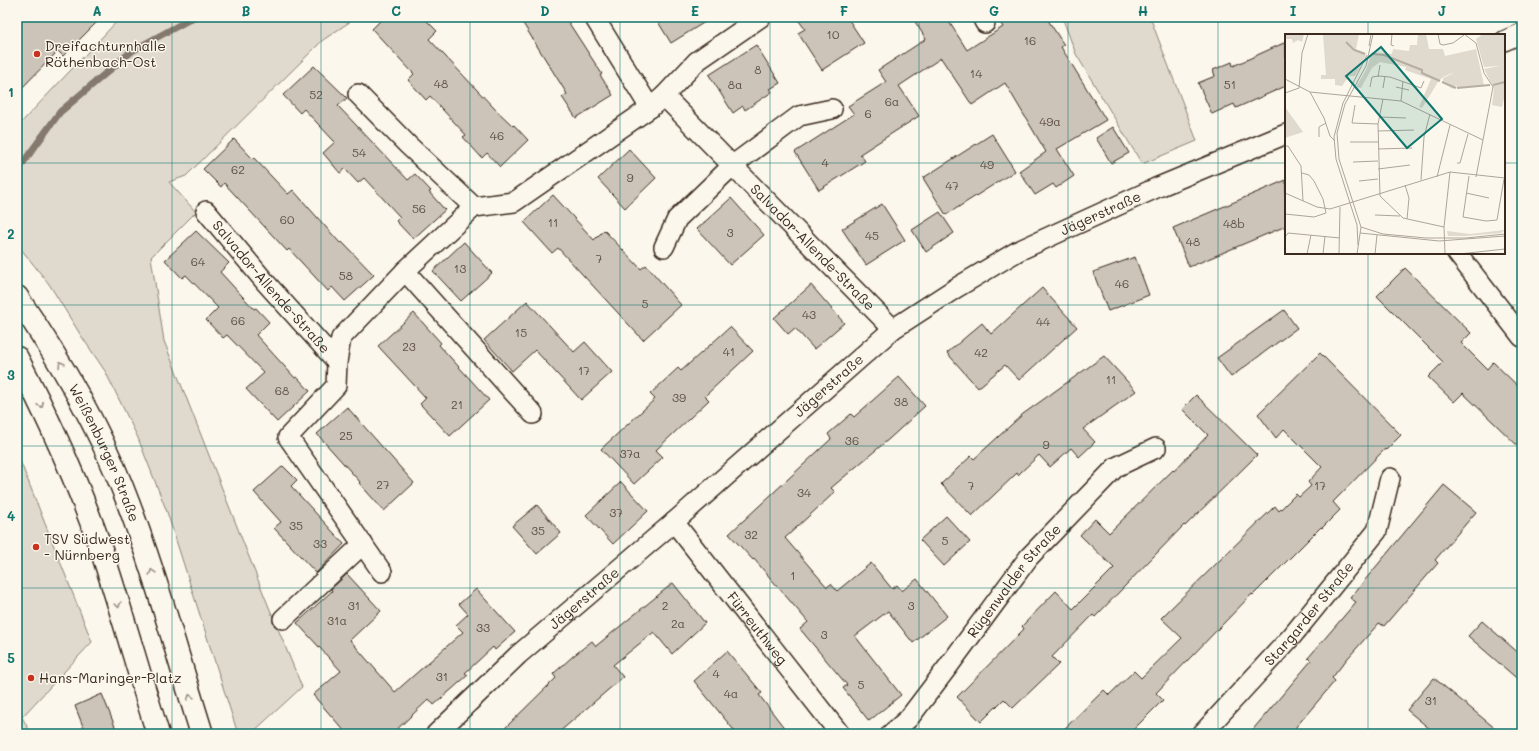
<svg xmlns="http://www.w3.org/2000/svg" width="1539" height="751" font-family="Mali,sans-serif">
  <rect width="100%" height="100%" fill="#fbf7ec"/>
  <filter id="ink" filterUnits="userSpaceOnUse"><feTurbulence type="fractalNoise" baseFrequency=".025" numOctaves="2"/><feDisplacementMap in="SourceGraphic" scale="8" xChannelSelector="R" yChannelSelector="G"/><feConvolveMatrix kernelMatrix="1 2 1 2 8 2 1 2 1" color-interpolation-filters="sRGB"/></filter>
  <g filter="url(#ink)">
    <!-- green -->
    <g fill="#dfd9ce" stroke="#8d8276">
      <polygon points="121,17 357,17 323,40 186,176 169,182 196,212 151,257 164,341 264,595 302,687 251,734 238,734 167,512 138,438 105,371 80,334 49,284 17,244 17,127"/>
      <polygon points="1062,17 1150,17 1197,141 1142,164 1076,54"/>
      <polygon points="17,453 92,642 22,717 31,734 17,734"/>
    </g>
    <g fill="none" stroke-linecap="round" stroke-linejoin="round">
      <!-- stream -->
      <polyline stroke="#85796d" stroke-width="7" points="17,171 60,112 132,51 194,17"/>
    </g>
    <!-- building -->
    <g fill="#ccc4b9" stroke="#3b2a1e">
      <polygon points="17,17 102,17 63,56 58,51 17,93"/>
      <polygon points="384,17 423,17 437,31 429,39 494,108 513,126 514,125 528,140 500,167 487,153 482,158 463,137 466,135 430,96 426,100 408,80 414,74 372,29"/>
      <polygon points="519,17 565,17 602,74 600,75 613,95 576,118 562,97 567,94"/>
      <polygon points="655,17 713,17 671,43"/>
      <polygon points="796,17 847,17 864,43 822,70 798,33 805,29"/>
      <polygon points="912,17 946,17 967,50 1003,27 1001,24 1012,17 1046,17 1064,45 1061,47 1106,120 1057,149 1074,176 1056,188 1053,184 1035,195 1019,171 1046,152 1005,83 972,105 941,58 899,86 919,116 860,154 865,161 819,190 795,152 854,114 848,106 886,82 878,70 926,39"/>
      <polygon points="1286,42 1286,86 1236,108 1234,104 1212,114 1198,83 1215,76 1213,70 1232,62 1233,66"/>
      <polygon points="756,45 780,83 770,89 772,92 745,110 743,106 733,113 709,75"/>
      <polygon points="314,66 347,98 338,106 408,180 415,174 431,191 429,192 445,210 413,239 396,221 400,217 364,178 358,183 345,169 340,173 323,153 335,142 304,109 300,113 283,95"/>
      <polygon points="1113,127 1129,153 1111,163 1096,138"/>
      <polygon points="992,134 1015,171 946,215 923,178"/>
      <polygon points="234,139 252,158 253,157 288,194 293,190 340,243 342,242 374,275 345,301 332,287 328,291 289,249 287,251 224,183 221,187 203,169"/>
      <polygon points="629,149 656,178 625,208 598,179"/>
      <polygon points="1286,180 1286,226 1189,267 1173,228"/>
      <polygon points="553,195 594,240 604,230 641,269 646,265 681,305 643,340 558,248 552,253 524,222"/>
      <polygon points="731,198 764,235 730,265 697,229"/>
      <polygon points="882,204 905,240 866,265 842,229"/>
      <polygon points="940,212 954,233 926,252 912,230"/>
      <polygon points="196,231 229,263 220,272 254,309 256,308 269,322 256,335 295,378 297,377 310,391 277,422 246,389 264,373 227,335 223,338 206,320 218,308 186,275 182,278 165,260"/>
      <polygon points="464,242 492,273 461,301 433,271"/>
      <polygon points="1135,257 1149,295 1108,311 1093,272"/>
      <polygon points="1405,268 1471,333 1461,343 1487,369 1493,362 1522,390 1522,450 1463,393 1454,402 1428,377 1443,362 1377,296"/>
      <polygon points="811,285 844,323 814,349 795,328 788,334 774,318"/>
      <polygon points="1042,288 1077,327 1019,380 1005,365 978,388 947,353 982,323 991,334"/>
      <polygon points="527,301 574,352 585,342 612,372 581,400 535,350 512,371 484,340"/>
      <polygon points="1284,310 1297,328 1231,377 1217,358"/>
      <polygon points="414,313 441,343 439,345 489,400 450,436 420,404 426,398 378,346"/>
      <polygon points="730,327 753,351 705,396 709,400 656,450 663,457 634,484 601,449 655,399 650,394 678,368 681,371"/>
      <polygon points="1320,353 1401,435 1386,450 1385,449 1333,502 1340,510 1322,528 1321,527 1253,595 1252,594 1156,693 1163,700 1129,734 1059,734 1104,690 1109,695 1134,671 1141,678 1182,638 1161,618 1275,506 1279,511 1296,494 1299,497 1311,486 1308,482 1322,467 1284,429 1276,438 1258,414"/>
      <polygon points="1104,356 1136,391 1083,429 1095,442 1079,457 1071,448 1050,467 1039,455 1018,475 1017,473 972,516 941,484 971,456 974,459 1023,414"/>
      <polygon points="899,377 925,406 889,439 831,488 835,492 785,538 827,587 831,584 837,591 871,563 892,589 897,585 902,591 917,579 947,616 913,643 888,611 855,636 901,695 869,721 843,688 847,685 800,629 808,622 754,559 753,560 729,534 831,439 828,434 851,414 854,417"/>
      <polygon points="1196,395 1257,455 1185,526 1184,525 1095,617 1093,615 1052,657 1059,664 1013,708 1004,699 981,722 957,697 1024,629 1022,626 1056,591 1073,609 1114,568 1080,535 1095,519 1109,533 1173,470 1174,471 1208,435 1182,409"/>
      <polygon points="347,407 414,483 384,511 359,483 360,482 317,434"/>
      <polygon points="283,466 297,480 291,486 344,544 316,573 274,528 281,522 254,492"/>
      <polygon points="621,482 648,511 613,544 586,515"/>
      <polygon points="1444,485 1476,512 1435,560 1438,563 1384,626 1379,623 1347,659 1332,678 1335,681 1290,734 1249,734 1311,661 1308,658 1356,602 1350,598"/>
      <polygon points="537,505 561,533 537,554 512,526"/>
      <polygon points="946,516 970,542 944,566 920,540"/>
      <polygon points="347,574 381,611 350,640 395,692 463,632 456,625 468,614 459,604 476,589 515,632 495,650 493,647 465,673 468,675 434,705 429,699 392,734 347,734 313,695 341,671 297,623 332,591 331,589"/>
      <polygon points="673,583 705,623 672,654 654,632 613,665 623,677 557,734 499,734 556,678 553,674 572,657 592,641 596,646"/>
      <polygon points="1482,621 1522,656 1522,683 1468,636"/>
      <polygon points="727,651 762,693 759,695 789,734 737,734 694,681"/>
      <polygon points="1434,678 1502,734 1436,734 1407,710"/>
      <polygon points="102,694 118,734 86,734 75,706"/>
    </g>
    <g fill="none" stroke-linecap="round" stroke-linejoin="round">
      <defs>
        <g id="street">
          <polyline points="594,17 650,108"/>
          <polyline points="982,17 985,23"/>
          <polyline points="1504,41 1522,33"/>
          <polyline points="358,94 408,145 474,207"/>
          <path id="s1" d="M 664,96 L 893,329"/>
          <path id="s2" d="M 206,211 L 266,283 L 337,362"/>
          <polyline points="664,247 677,219 733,165 799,116 832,109"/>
          <polyline points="1457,253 1522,337"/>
          <polyline points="405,271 533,414"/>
          <path id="s3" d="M 674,522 L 840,734"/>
          <polyline points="382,572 288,437 336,386 337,362 341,338 405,271 474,207 514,202 650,108 664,96 697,61 761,17"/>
          <polyline points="283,619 363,544"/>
          <path id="s4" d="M 436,734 L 518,655 L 674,522 L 893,329 L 956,288 L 1018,251 L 1156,188 L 1286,134"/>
          <path id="s5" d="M 891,734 L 909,718 L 947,668 L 1029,557 L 1116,467 L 1156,448"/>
          <path id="s6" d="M 1202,734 L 1292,636 L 1377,531 L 1390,478"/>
        </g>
        <g id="primary">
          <path id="s7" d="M 17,297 C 58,357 95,419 122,487 C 154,567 176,652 202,734"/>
          <path d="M 17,358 C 50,421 79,485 102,552 C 122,612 139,674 158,734"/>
        </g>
      </defs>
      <!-- street casing -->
      <use href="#street" stroke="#3b2a1e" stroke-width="22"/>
      <!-- primary casing -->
      <use href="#primary" stroke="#3b2a1e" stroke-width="25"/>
      <!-- street -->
      <use href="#street" stroke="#fbf7ec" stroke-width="19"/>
      <!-- primary -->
      <use href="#primary" stroke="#fbf7ec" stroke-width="22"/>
    </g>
    <!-- one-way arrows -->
    <defs><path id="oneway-chevron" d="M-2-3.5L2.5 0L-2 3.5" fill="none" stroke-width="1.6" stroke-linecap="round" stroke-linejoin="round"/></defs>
    <g stroke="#9b9085">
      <use href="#oneway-chevron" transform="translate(61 364) rotate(-121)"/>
      <use href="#oneway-chevron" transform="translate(41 405) rotate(64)"/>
      <use href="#oneway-chevron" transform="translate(152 572) rotate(-108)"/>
      <use href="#oneway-chevron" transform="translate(118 605) rotate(73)"/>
      <use href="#oneway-chevron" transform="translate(190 697) rotate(-108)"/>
    </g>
  </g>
  <!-- grid -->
  <path fill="none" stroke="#0f766e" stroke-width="1" stroke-opacity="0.55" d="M 172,17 L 172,734M 321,17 L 321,734M 470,17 L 470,734M 620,17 L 620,734M 770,17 L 770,734M 919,17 L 919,734M 1068,17 L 1068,734M 1218,17 L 1218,734M 1368,17 L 1368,35M 17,163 L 1286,163M 1504,163 L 1522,163M 1368,253 L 1368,734M 17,305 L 1522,305M 17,446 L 1522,446M 17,588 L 1522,588"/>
  <!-- markers -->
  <g fill="#c8321e" stroke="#fbf7ec" stroke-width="1.5">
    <circle cx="37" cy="54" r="4"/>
    <circle cx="36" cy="547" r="4"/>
    <circle cx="31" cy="678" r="4"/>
  </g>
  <g text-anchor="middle" stroke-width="3" stroke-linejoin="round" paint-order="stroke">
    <!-- number labels -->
    <g font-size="12" fill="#5f5045">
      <text x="833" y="39">10</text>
      <text x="1030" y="45">16</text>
      <text x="758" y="74">8</text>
      <text x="976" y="78">14</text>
      <text x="441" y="88">48</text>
      <text x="735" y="89">8a</text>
      <text x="1230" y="89">51</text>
      <text x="316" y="99">52</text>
      <text x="892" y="106">6a</text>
      <text x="868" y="118">6</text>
      <text x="1050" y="126">49a</text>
      <text x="497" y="140">46</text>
      <text x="359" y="157">54</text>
      <text x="825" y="167">4</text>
      <text x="987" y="169">49</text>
      <text x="238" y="174">62</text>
      <text x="630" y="182">9</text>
      <text x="952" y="190">47</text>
      <text x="419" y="213">56</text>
      <text x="287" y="224">60</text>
      <text x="553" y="227">11</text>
      <text x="1234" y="228">48b</text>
      <text x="730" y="237">3</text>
      <text x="872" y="240">45</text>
      <text x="1193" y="246">48</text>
      <text x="599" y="263">7</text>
      <text x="198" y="266">64</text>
      <text x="460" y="273">13</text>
      <text x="346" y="280">58</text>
      <text x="1122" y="288">46</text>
      <text x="645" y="308">5</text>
      <text x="809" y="319">43</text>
      <text x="238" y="325">66</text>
      <text x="1043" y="326">44</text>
      <text x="521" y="337">15</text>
      <text x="409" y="351">23</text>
      <text x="729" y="356">41</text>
      <text x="981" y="357">42</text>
      <text x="584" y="375">17</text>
      <text x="1111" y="384">11</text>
      <text x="282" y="395">68</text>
      <text x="679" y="402">39</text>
      <text x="901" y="406">38</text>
      <text x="457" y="409">21</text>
      <text x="346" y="440">25</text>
      <text x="852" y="445">36</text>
      <text x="1046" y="449">9</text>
      <text x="630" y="458">37a</text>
      <text x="383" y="489">27</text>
      <text x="971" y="490">7</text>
      <text x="1320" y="490">17</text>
      <text x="804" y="497">34</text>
      <text x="616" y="517">37</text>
      <text x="296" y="530">35</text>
      <text x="538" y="535">35</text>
      <text x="751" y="539">32</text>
      <text x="945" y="545">5</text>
      <text x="320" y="548">33</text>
      <text x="793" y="580">1</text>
      <text x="354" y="610">31</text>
      <text x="665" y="610">2</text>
      <text x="911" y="610">3</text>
      <text x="337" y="625">31a</text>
      <text x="678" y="628">2a</text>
      <text x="483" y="632">33</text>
      <text x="824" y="639">3</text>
      <text x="716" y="678">4</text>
      <text x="442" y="681">31</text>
      <text x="861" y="689">5</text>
      <text x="731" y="698">4a</text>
      <text x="1431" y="705">31</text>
    </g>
    <!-- poi labels -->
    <g font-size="14" fill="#3b2a1e" stroke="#fbf7ec" text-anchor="start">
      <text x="45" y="51">Dreifachturnhalle<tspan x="45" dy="16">Röthenbach-Ost</tspan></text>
      <text x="44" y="544">TSV Südwest<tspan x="44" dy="16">- Nürnberg</tspan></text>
      <text x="39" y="683">Hans-Maringer-Platz</text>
    </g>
    <!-- street labels -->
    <g font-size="14" fill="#3b2a1e" stroke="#fbf7ec">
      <text dy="5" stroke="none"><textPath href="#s4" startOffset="849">Jägerstraße</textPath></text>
      <text dy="5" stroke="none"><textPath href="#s1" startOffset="212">Salvador-Allende-Straße</textPath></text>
      <text dy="5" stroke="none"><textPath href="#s2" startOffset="100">Salvador-Allende-Straße</textPath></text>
      <text dy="5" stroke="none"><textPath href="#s4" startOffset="525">Jägerstraße</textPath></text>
      <text dy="5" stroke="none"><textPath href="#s7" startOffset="179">Weißenburger Straße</textPath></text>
      <text dy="5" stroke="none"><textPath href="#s5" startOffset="197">Rügenwalder Straße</textPath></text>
      <text dy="5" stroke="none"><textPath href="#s4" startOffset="201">Jägerstraße</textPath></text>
      <text dy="5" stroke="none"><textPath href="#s6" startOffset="161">Stargarder Straße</textPath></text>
      <text dy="5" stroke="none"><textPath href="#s3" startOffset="135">Fürreuthweg</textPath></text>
    </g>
  </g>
  <!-- overview -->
  <g transform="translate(1285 34)">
    <rect width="220" height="220" fill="#fbf7ec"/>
    <path d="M 0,0 L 19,0 L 17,8 L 13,6 L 8,9 L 7,5 L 0,5 ZM 38,0 L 74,0 L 71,15 L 81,19 L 80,23 L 70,42 L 64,42 L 57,52 L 50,51 L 50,45 L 36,45 L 36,41 L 41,41 ZM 133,0 L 141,0 L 144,15 L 158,15 L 160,22 L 191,15 L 199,51 L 172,54 L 171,51 L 168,55 L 158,49 L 158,44 L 169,39 L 165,40 L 158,43 L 153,48 L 137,74 L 134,73 L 146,45 L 120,36 L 121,33 L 95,28 L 87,34 L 76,54 L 71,53 L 81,36 L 87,18 L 107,20 L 108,15 L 124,17 L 125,11 L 132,11 ZM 198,0 L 220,0 L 220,60 L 217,73 L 207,71 L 209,55 L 199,35 L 215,32 L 199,33 L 191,5 ZM 0,73 L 18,98 L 0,104 ZM 220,196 L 216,199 L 181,202 L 163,202 L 162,197 L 185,200 Z" fill="#dfd9ce"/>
    <path fill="none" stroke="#b6aea2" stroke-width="2" d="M 61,8 L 69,16 L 80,20M 87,20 L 99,21 L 137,36 L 137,39 L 155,47M 157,48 L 171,54M 208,51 L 220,48M 172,54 L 205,51"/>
    <path fill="none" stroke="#aea59a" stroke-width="1" d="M 107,0 L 106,11 L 109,12M 153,0 L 155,10 L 158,11 L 168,9 L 179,1M 179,0 L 191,9 L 199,39 L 208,53 L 191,143M 84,12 L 86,0M 93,43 L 95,31M 0,45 L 25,58 L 39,84 L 45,102 L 50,107M 85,53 L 87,43 L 94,42 L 105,43 L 136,54 L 139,47M 111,53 L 124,56M 98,54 L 100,42M 25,58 L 116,67 L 198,106M 0,59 L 14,54 L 17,19 L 23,0M 98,65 L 93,90 L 95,162 L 118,184 L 159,193M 116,67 L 118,47M 70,71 L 67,89 L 93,90M 95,83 L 121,84M 93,97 L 129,96M 34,103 L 34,93 L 41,89M 65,108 L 93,108M 0,112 L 3,112 L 16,132 L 18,167M 93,115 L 127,114M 68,128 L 93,127M 172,129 L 175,129 L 183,100M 93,135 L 125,131M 184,142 L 178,183 L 201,187 L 212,186 L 219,145M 152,143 L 165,91M 136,146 L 139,103 L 145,80M 74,147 L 93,145M 120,151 L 124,164 L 122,185M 0,159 L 32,173 L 45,175 L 165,138 L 220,144M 181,159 L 204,164M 0,180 L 29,183 L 41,179 L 38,165 L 29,147 L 24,141 L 17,139M 90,181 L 115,182M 76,193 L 98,200 L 141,204 L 181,204 L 220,200M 75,199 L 154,207 L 220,202M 0,203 L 3,199 L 55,204M 73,211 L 72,191 L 51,125 L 49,103 L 58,69 L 82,21M 22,220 L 26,201M 38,220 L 40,202M 54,220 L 55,173M 72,220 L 76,193 L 54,125 L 52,99 L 60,70 L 81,32 L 88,0M 90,220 L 92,201M 160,220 L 159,193 L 165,138M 174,220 L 220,215"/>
    <path fill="#0f766e" fill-opacity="0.15" stroke="#0f766e" stroke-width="2" d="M 96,13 L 157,85 L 122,114 L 61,42 Z"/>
    <rect width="220" height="220" fill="none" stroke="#3b2a1e" stroke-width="2"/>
  </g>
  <!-- margin -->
  <rect width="1539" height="751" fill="none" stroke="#fbf7ec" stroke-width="44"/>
  <rect x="22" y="22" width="1495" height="707" fill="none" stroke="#0f766e" stroke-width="1.5"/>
  <g font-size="13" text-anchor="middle" font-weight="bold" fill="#0f766e">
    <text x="97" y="16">A</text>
    <text x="246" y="16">B</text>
    <text x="396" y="16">C</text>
    <text x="545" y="16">D</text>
    <text x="695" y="16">E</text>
    <text x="844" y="16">F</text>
    <text x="994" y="16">G</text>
    <text x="1143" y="16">H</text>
    <text x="1293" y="16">I</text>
    <text x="1442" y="16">J</text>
    <text x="11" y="97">1</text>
    <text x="11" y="239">2</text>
    <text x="11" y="380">3</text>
    <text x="11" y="521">4</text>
    <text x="11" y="663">5</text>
  </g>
</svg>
